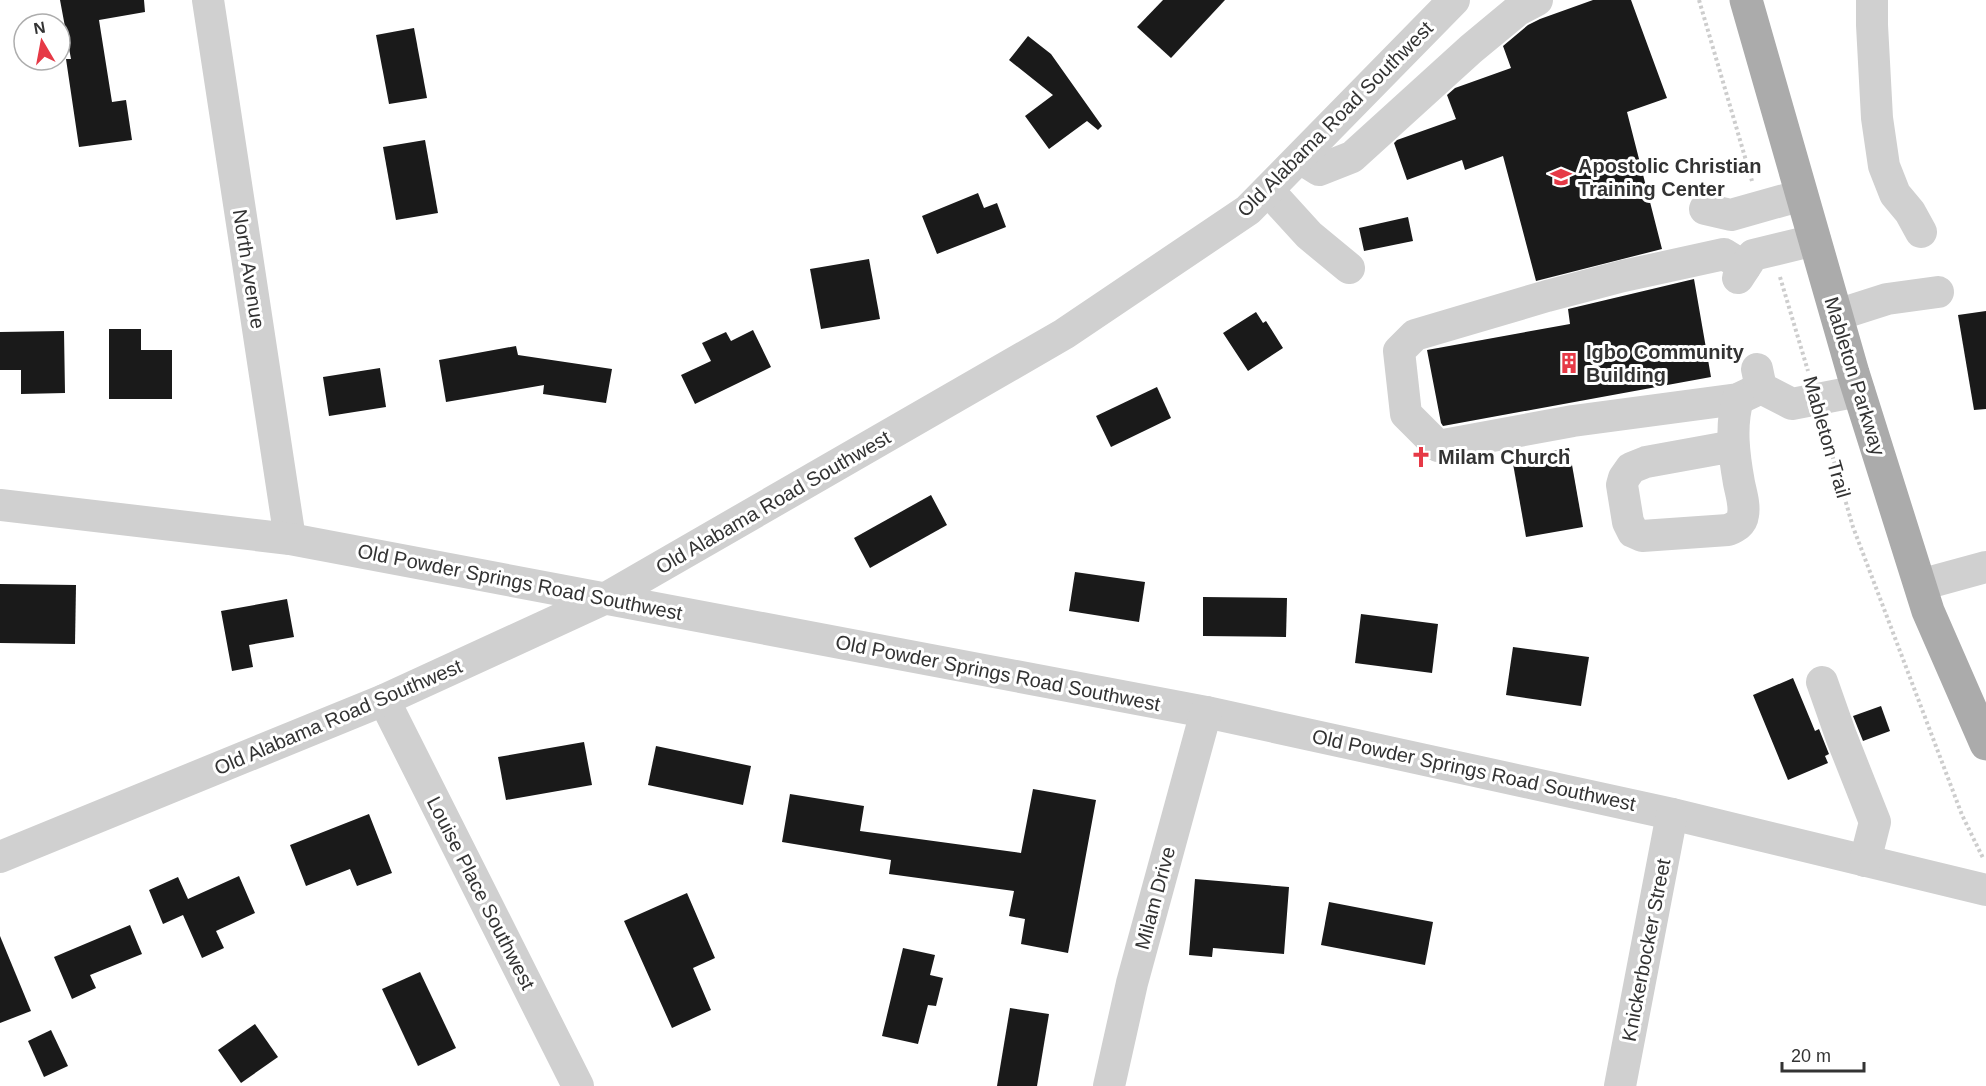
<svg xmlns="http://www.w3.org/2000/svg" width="1986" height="1086" font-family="Helvetica,sans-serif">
  <rect width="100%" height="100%" fill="#fff"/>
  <!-- building -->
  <g fill="#1a1a1a">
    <polygon points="60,0 144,0 145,12 99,20 112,102 126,100 132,140 79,147 66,59 71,59"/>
    <polygon points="1163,0 1225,0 1171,58 1137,27"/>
    <polygon points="1593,0 1631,0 1667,98 1627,112 1662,249 1536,281 1503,156 1465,170 1462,160 1407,180 1394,143 1397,140 1456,119 1447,95 1455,88 1511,68 1503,46 1528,25 1540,19"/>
    <polygon points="414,28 427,98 389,104 376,35"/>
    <polygon points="1028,36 1051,54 1102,126 1098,130 1087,121 1049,149 1025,116 1053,95 1009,60"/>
    <polygon points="425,140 438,213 396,220 383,147"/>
    <polygon points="978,193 984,208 997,203 1006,227 937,254 922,216"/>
    <polygon points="1408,217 1413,241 1364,251 1359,228"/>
    <polygon points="869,259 880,319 821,329 810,269"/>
    <polygon points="1694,279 1711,377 1443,426 1441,423 1427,350 1570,324 1568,309"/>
    <polygon points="1986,311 1986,409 1974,410 1958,315"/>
    <polygon points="1256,312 1263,323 1266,321 1283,348 1248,371 1223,333"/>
    <polygon points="109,329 141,329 141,350 172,350 172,399 109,399"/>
    <polygon points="753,330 771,367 695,404 681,375 711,361 702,343 726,332 731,341"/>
    <polygon points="64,331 65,393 21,394 21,370 0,370 0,332"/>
    <polygon points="516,346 518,355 612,369 606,403 543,394 544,385 446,402 439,360"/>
    <polygon points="380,368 386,407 329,416 323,377"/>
    <polygon points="1157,387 1171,418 1111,447 1096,416"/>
    <polygon points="1569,448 1583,527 1526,537 1512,458"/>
    <polygon points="931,495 947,525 870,568 854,538"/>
    <polygon points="1075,572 1145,582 1139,622 1069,611"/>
    <polygon points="0,584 76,585 75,644 0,643"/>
    <polygon points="1203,597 1287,598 1286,637 1203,636"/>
    <polygon points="287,599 294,637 249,645 253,667 232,671 221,611"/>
    <polygon points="1361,614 1438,624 1432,673 1355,663"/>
    <polygon points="1513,647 1589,657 1581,706 1506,695"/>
    <polygon points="1793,678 1815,731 1819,729 1829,754 1825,756 1828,763 1788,780 1753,695"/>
    <polygon points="1881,706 1890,731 1863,741 1853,716"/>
    <polygon points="584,742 592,785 506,800 498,757"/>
    <polygon points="656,746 751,766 743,805 648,785"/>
    <polygon points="1033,789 1096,800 1068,953 1021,944 1025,919 1009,916 1014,891 889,874 891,860 782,842 790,794 864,806 860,831 1021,853"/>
    <polygon points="369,814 392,873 357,886 350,869 306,886 290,845"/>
    <polygon points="239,876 255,913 216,931 224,948 202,958 183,915 163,924 149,890 178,877 188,899"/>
    <polygon points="1195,879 1289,887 1284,954 1213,948 1212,957 1189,955"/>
    <polygon points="687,893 715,958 693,968 711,1010 672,1028 624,921"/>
    <polygon points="1329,902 1433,922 1425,965 1321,945"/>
    <polygon points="130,925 142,954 90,975 96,988 72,999 54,957"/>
    <polygon points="0,936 31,1011 0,1023"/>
    <polygon points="903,948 935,955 930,975 943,978 936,1006 928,1005 918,1044 882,1036"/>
    <polygon points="420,972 456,1048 418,1066 382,989"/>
    <polygon points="1010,1008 1049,1014 1037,1086 997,1086"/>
    <polygon points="255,1024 278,1057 241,1083 218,1050"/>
    <polygon points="51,1030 68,1066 44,1077 28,1041"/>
  </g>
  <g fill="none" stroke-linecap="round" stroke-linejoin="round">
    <!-- path -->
    <g stroke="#cdcdcd" stroke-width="4" stroke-dasharray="3 3" stroke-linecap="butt">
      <polyline points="1699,0 1752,181"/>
      <polyline points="1780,277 1808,371"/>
      <polyline points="1824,427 1853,527 1962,815 1983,858"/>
    </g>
    <!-- minor -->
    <g stroke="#d0d0d0" stroke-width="32">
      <polyline points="208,0 290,539"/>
      <polyline points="1872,0 1872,25 1877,118 1884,166 1895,194 1910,212 1921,232"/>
      <polyline points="1300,158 1319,170 1352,157 1471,49 1518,10 1537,0"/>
      <polyline points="1268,190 1309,235 1349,268"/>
      <polyline points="1705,209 1731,215 1802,195"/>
      <polyline points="1745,267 1724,254 1623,276 1547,296 1415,335 1399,351 1406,414 1438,446 1573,421 1738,399 1761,388"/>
      <polyline points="1738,278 1753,255 1815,240"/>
      <polyline points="1837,315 1887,299 1938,292"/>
      <polyline points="1757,369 1761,388 1792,404 1859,391"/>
      <path d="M 1734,446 L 1646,462 L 1631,468 L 1624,478 L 1622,485 L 1628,522 L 1633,532 L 1642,536 L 1728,530 C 1735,527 1742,524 1743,515 C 1745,505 1741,493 1739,483 C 1734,455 1730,426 1738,399"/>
      <polyline points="0,505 290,539 1206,712 1672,814 1986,890"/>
      <polyline points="1920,585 1986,567"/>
      <polyline points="1822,682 1841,736 1875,822 1865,861"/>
      <polyline points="384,700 578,1086"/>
      <polyline points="0,857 384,700 606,598 1064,334 1248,210 1454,0"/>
      <polyline points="1109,1086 1132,983 1206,712"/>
      <polyline points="1620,1086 1672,814"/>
    </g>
    <!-- major -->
    <polyline stroke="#ababab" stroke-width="33" points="1746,0 1853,373 1928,611 1986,744"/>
  </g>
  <!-- icons -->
  <defs>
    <symbol id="school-bare" viewBox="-9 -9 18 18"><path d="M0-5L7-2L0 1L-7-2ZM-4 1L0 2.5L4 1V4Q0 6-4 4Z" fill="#e63946" stroke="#fff" stroke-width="2.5" paint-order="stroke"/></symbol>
    <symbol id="building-bare" viewBox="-9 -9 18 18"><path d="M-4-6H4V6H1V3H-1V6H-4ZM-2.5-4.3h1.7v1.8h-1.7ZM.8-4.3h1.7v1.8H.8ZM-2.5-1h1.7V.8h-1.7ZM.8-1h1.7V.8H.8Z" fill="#e63946" stroke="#fff" stroke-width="2.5" paint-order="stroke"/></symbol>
    <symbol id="church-bare" viewBox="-9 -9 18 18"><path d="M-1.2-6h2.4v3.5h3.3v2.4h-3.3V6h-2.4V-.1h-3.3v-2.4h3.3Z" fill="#e63946" stroke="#fff" stroke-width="2.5" paint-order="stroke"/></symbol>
  </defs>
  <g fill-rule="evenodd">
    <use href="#school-bare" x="1546" y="162" width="30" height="30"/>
    <use href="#building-bare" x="1554" y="348" width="30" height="30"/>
    <use href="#church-bare" x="1406" y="442" width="30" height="30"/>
  </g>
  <g text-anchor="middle" stroke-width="6" stroke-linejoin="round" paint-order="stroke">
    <!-- street labels -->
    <g font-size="20" fill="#333" stroke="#fff">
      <text transform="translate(1335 119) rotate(-45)" y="7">Old Alabama Road Southwest</text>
      <text transform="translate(249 269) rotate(81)" y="7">North Avenue</text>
      <text transform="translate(1855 376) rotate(73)" y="7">Mableton Parkway</text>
      <text transform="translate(1827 437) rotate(74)" y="7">Mableton Trail</text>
      <text transform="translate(773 502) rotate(-30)" y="7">Old Alabama Road Southwest</text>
      <text transform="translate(520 582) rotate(11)" y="7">Old Powder Springs Road Southwest</text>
      <text transform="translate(998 673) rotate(11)" y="7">Old Powder Springs Road Southwest</text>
      <text transform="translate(338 717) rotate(-23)" y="7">Old Alabama Road Southwest</text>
      <text transform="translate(1474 770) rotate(12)" y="7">Old Powder Springs Road Southwest</text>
      <text transform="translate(481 893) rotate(63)" y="7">Louise Place Southwest</text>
      <text transform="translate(1155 898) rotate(-75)" y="7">Milam Drive</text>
      <text transform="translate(1646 950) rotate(-79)" y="7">Knickerbocker Street</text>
    </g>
    <!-- poi labels -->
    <g font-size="20" font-weight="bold" fill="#333" stroke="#fff" text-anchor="start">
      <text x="1578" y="173">Apostolic Christian<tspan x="1578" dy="23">Training Center</tspan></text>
      <text x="1586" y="359">Igbo Community<tspan x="1586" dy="23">Building</tspan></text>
      <text x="1438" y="464">Milam Church</text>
    </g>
  </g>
  <!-- north arrow -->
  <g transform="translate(42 42) rotate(350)"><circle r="28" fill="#ffffff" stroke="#adadad" stroke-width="1.5"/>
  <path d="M0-4.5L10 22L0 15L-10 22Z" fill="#e63946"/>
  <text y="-9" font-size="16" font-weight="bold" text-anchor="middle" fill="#333333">N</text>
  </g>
  <!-- scale -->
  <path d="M1782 1062v9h82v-9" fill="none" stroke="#333333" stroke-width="3"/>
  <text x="1791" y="1062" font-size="18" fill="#333333" stroke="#ffffff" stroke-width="4.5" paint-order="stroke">20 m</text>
</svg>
